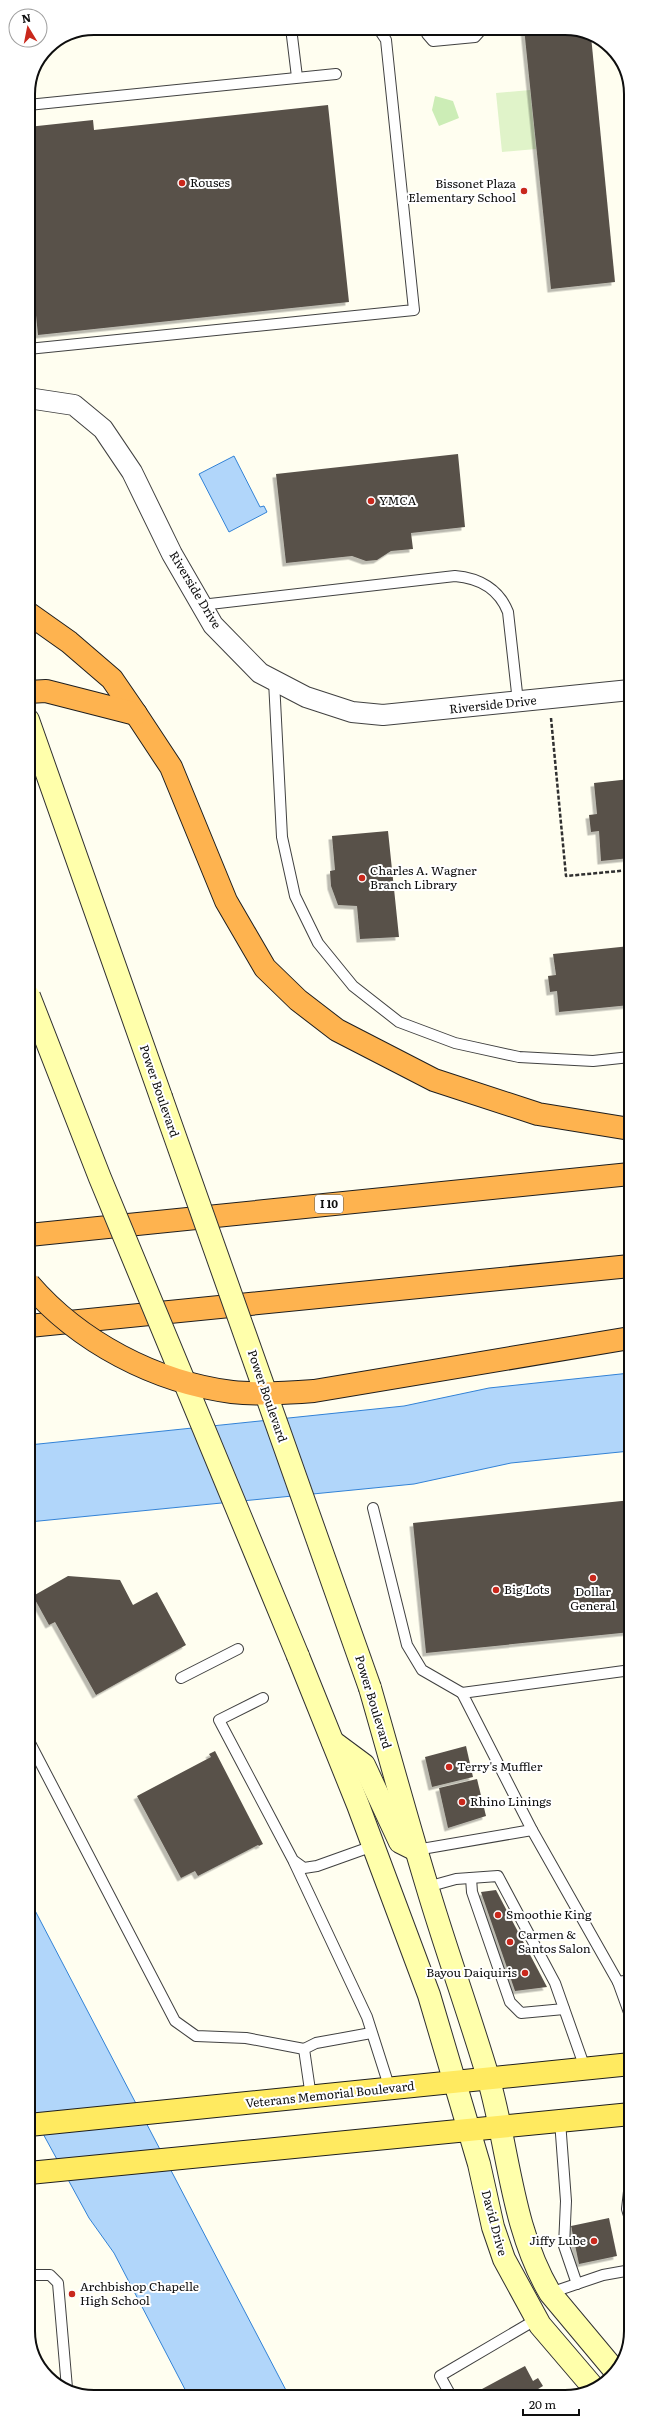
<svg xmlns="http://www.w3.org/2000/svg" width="659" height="2425" font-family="Literata,serif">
  <defs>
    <filter id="shadow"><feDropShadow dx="-3.5" dy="3.5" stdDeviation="0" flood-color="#0004"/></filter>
  </defs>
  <rect width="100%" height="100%" fill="#fffef0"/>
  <!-- green -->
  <polygon fill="#ccedb6" points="435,96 453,101 459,118 439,126 432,110"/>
  <!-- pitch -->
  <polygon fill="#e0f3c9" points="530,90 536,149 502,152 496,93"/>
  <!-- water -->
  <g fill="#b1d6fa" stroke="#3282d6">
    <polygon points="234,456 260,507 264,506 267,512 229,532 199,474"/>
    <polygon points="630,1373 630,1451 511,1463 414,1484 29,1522 29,1445 404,1406 489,1388"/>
    <polygon points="29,1899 289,2396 189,2397 114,2253 89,2218 29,2108"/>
  </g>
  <!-- building -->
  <g fill="#58514a" filter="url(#shadow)">
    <polygon points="524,28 573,29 591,36 615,282 551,289"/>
    <polygon points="328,105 349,302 38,335 28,236 28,127 93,120 94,130"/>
    <polygon points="630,314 630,329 629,329 627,315"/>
    <polygon points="458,454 465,527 411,533 413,549 391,551 377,560 366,561 352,556 286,563 276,474"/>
    <polygon points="630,779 630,858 601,861 599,831 591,832 589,815 597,814 594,783"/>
    <polygon points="388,831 399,937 360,939 357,906 338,905 331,886 330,871 335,870 332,836"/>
    <polygon points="630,946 630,1005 559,1012 557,991 550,992 548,976 556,975 553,954"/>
    <polygon points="631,1500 631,1632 426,1653 413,1523"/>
    <polygon points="68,1576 120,1580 133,1605 157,1592 186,1645 96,1695 55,1622 49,1625 33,1596"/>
    <polygon points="466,1746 473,1777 432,1787 425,1757"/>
    <polygon points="215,1751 263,1844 259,1846 258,1845 198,1876 195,1871 181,1878 137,1796 211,1757 209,1754"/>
    <polygon points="477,1779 486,1816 448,1828 439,1788"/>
    <polygon points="496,1890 547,1987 515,1991 481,1892"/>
    <polygon points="609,2218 617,2256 579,2264 571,2226"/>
    <polygon points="525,2366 533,2381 538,2378 543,2386 538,2389 542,2396 469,2396"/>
  </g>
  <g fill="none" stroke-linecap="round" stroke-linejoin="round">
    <defs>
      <g id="lane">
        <polyline points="291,28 297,77"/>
        <polyline points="427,28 427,34 433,41 475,37 483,28"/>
        <polyline points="28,105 336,74"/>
        <polyline points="28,349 414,310 386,40 378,28"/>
        <path d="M 201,605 L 455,576 C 479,578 499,589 508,612 L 518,702"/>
        <polyline points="274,681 282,837 295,896 318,943 353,986 399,1022 455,1043 519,1057 593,1061 630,1057"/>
        <polyline points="373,1508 407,1645 422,1670 462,1693"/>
        <polyline points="181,1678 238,1649"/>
        <polyline points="263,1698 219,1720 293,1860 304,1868 317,1866 373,1846"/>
        <polyline points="29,1741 175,2021 196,2036 246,2038 304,2049"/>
        <polyline points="416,1850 532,1830"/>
        <polyline points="294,1862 367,2017 390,2089"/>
        <polyline points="471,1878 472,1892 510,2002 521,2013 564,2009"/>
        <polyline points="427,1887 456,1879 498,1876 555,1983 585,2068"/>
        <polyline points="631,1980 618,1982 631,2018"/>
        <polyline points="618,1982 532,1830 462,1693 631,1670"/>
        <polyline points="311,2097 304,2049 316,2043 371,2033"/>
        <polyline points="560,2121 566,2201 564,2246 577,2284"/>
        <polyline points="631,2174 627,2209 631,2222"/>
        <polyline points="29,2275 50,2275 58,2283 67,2388"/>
        <polyline points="550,2293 603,2275 631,2270"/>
        <polyline points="451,2396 440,2376 537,2319"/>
      </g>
      <polyline id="street" points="28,398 74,405 103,429 132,472 172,554 213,625 260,673 306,697 352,712 383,715 630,690"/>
      <g id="secondary">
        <polyline points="28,720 161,1097"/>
        <polyline points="298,1656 358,1805 429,1995 479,2164 493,2227 504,2259 540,2325 593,2387"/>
        <path d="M 370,1688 C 389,1754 407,1820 427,1886 C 446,1950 469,2013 488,2077 C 509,2149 511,2227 550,2293 L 616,2372"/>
        <polyline points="333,1742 364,1765 400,1842 416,1850"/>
      </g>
      <g id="primary">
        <polyline points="29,2125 631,2064"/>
        <polyline points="29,2173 631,2114"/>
      </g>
      <g id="highway">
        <polyline points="28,613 69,642 112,679 136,714 171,767 226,901 265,968 298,1000 337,1030 434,1080 538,1114 630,1129"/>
        <polyline points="28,692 46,691 136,714"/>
        <polyline points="29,1235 630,1174"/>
        <polyline points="29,1326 630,1266"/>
      </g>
    </defs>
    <!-- lane casing -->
    <use href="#lane" stroke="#414141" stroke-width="12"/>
    <!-- street casing -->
    <use href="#street" stroke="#414141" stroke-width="22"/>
    <!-- secondary casing -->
    <use href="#secondary" stroke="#303030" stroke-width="24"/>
    <!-- primary casing -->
    <use href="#primary" stroke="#1f1f1f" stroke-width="24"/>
    <!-- highway casing -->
    <use href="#highway" stroke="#1f1f1f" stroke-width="24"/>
    <!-- path -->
    <polyline stroke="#303030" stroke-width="2.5" stroke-dasharray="4 2" stroke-linecap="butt" points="551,718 566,876 630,870"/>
    <!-- lane -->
    <use href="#lane" stroke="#fff" stroke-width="10"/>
    <!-- street -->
    <use href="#street" stroke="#fff" stroke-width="20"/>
    <!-- secondary -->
    <use href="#secondary" stroke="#ffffab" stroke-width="22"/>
    <!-- primary -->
    <use href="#primary" stroke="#ffea60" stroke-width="22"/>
    <!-- highway -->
    <use href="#highway" stroke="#feb34f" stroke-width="22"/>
    <defs>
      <g id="secondary-bridge">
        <polyline points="29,996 100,1178 298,1656"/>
        <polyline points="161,1097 370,1688"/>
      </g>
      <path id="highway-bridge" d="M 29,1284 C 79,1342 155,1382 232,1392 C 258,1395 287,1393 314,1391 L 630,1338"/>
    </defs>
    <!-- secondary-bridge casing -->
    <use href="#secondary-bridge" stroke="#303030" stroke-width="24" stroke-linecap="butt"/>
    <!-- highway-bridge casing -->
    <use href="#highway-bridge" stroke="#1f1f1f" stroke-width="24" stroke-linecap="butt"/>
    <!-- secondary-bridge -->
    <use href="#secondary-bridge" stroke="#ffffab" stroke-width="22"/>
    <!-- highway-bridge -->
    <use href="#highway-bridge" stroke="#feb34f" stroke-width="22"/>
  </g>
  <!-- markers -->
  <g fill="#c9281c" stroke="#fff" stroke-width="1.5">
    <circle cx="182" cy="183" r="4"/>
    <circle cx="524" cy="191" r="4"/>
    <circle cx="371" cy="501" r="4"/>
    <circle cx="362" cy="878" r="4"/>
    <circle cx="593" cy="1578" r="4"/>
    <circle cx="496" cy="1590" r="4"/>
    <circle cx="449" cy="1767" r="4"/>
    <circle cx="462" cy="1802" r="4"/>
    <circle cx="498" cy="1915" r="4"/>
    <circle cx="510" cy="1942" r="4"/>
    <circle cx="525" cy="1973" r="4"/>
    <circle cx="594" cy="2241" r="4"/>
    <circle cx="72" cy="2294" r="4"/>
  </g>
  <g text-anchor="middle" stroke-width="4" stroke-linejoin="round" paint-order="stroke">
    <!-- shield labels -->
    <rect fill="#fff" stroke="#565656" stroke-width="1" x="315" y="1195" width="28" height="18" rx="3"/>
    <g font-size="11" font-weight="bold" fill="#0e0e0e">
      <text x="329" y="1208">I 10</text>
    </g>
    <!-- poi labels -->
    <g font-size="12" fill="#0e0e0e" stroke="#fff" text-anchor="start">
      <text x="190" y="187">Rouses</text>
      <text x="516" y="188" text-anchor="end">Bissonet Plaza<tspan x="516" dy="14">Elementary School</tspan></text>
      <text x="379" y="505">YMCA</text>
      <text x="370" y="875">Charles A. Wagner<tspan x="370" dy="14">Branch Library</tspan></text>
      <text x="504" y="1594">Big Lots</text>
      <text x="593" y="1596" text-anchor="middle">Dollar<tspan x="593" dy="14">General</tspan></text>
      <text x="457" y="1771">Terry's Muffler</text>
      <text x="470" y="1806">Rhino Linings</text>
      <text x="506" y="1919">Smoothie King</text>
      <text x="518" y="1939">Carmen &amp;<tspan x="518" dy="14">Santos Salon</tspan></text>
      <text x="517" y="1977" text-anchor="end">Bayou Daiquiris</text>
      <text x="586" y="2245" text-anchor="end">Jiffy Lube</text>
      <text x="80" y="2291">Archbishop Chapelle<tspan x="80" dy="14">High School</tspan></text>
    </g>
    <!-- street labels -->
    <g font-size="12" fill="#0e0e0e" stroke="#fff">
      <text transform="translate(195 590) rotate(59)" y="4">Riverside Drive</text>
      <text transform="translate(493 705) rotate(-6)" y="4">Riverside Drive</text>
      <text transform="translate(159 1091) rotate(71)" y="4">Power Boulevard</text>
      <text transform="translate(267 1396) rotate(71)" y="4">Power Boulevard</text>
      <text transform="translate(373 1702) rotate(73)" y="4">Power Boulevard</text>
      <text transform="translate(330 2095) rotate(-6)" y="4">Veterans Memorial Boulevard</text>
      <text transform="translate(494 2223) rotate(75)" y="4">David Drive</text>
    </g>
  </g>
  <!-- crop -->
  <path d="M0 0H659V2425H0ZM94 35H565A59 59 0 0 1 624 94V2331A59 59 0 0 1 565 2390H94A59 59 0 0 1 35 2331V94A59 59 0 0 1 94 35Z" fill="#fff" fill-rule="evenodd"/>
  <path fill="none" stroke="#0e0e0e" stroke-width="2" d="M94 35H565A59 59 0 0 1 624 94V2331A59 59 0 0 1 565 2390H94A59 59 0 0 1 35 2331V94A59 59 0 0 1 94 35Z"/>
  <!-- north arrow -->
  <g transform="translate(28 28) rotate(350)"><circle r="19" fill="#ffffff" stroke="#9f9f9f"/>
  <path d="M0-3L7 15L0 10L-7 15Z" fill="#c9281c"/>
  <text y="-6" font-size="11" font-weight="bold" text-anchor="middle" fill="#0e0e0e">N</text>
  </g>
  <!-- scale -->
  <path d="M523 2409v6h56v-6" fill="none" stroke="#0e0e0e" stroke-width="2"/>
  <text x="529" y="2409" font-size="12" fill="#0e0e0e" stroke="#ffffff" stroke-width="3" paint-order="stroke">20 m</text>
</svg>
